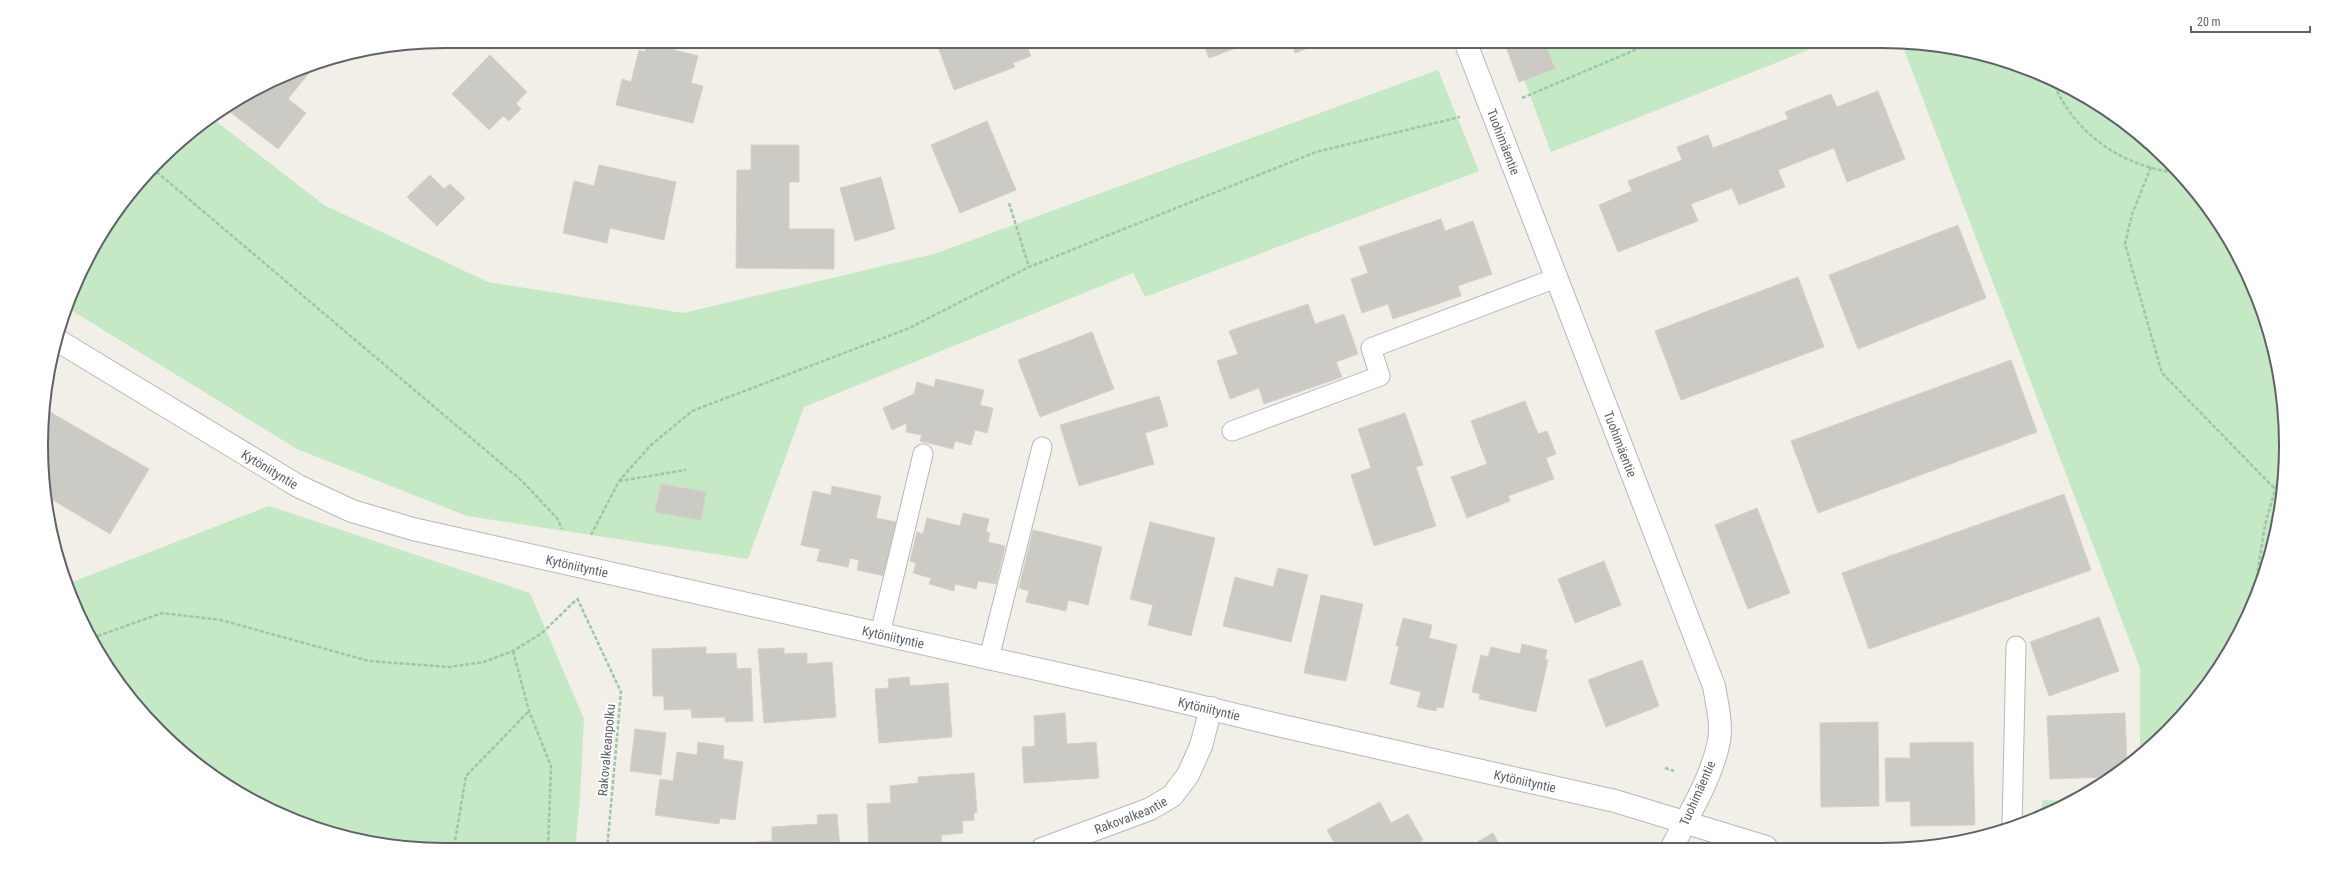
<svg xmlns="http://www.w3.org/2000/svg" width="2327" height="891" font-family="'Roboto Condensed',sans-serif">
  <rect width="100%" height="100%" fill="#f1efe8"/>
  <!-- green -->
  <g fill="#c5e8c5">
    <polygon points="1528,41 1831,41 1551,152 1512,47"/>
    <polygon points="1902,44 1986,55 2061,83 2128,125 2186,179 2210,213 2232,243 2265,316 2283,393 2285,472 2272,550 2255,601 2218,670 2148,750 2140,755 2140,668"/>
    <polygon points="1438,70 1479,171 1145,297 1133,273 804,407 748,559 467,516 297,449 66,307 95,243 141,179 179,141 212,118 324,205 488,282 683,313 934,254"/>
    <polygon points="269,506 530,593 584,719 580,798 575,850 446,850 341,836 267,808 199,767 142,712 109,670 72,600 67,584"/>
    <polygon points="2043,800 2071,801 2060,808 2040,816"/>
  </g>
  <!-- building -->
  <g fill="#cccac5" stroke="#d6d1c6">
    <polygon points="945,41 1041,41 1027,46 1031,56 1013,63 1015,67 954,90 937,44"/>
    <polygon points="1203,41 1243,41 1244,45 1209,58"/>
    <polygon points="1291,41 1326,41 1295,53"/>
    <polygon points="1512,41 1544,41 1555,69 1519,82 1505,44"/>
    <polygon points="647,43 698,56 691,83 703,86 693,123 616,105 622,79 631,82 639,50 645,52"/>
    <polygon points="490,55 527,92 516,103 521,109 509,121 503,116 489,130 452,94"/>
    <polygon points="310,65 313,68 288,99 306,113 278,149 225,108 243,95"/>
    <polygon points="1878,91 1905,159 1847,182 1834,148 1778,170 1785,187 1739,205 1732,188 1691,204 1698,221 1618,252 1599,205 1632,191 1628,181 1682,160 1677,147 1708,135 1713,148 1788,119 1785,112 1831,94 1837,107"/>
    <polygon points="987,121 1016,190 960,213 931,145"/>
    <polygon points="751,145 799,145 799,182 789,182 789,229 834,229 834,269 736,268 737,170 751,170"/>
    <polygon points="599,165 676,182 664,240 610,228 607,243 563,233 574,181 594,186"/>
    <polygon points="430,175 444,189 450,184 465,198 437,226 407,197"/>
    <polygon points="881,177 895,229 855,241 840,188"/>
    <polygon points="1441,219 1445,231 1473,221 1492,274 1458,286 1461,296 1393,319 1388,304 1362,313 1351,279 1368,273 1359,247"/>
    <polygon points="1958,225 1986,298 1858,349 1829,275"/>
    <polygon points="1798,277 1824,347 1681,400 1655,331"/>
    <polygon points="1308,304 1315,324 1344,314 1358,354 1336,362 1342,377 1264,404 1259,388 1230,399 1217,361 1238,354 1229,331"/>
    <polygon points="1092,332 1114,389 1040,417 1018,360"/>
    <polygon points="2011,360 2037,432 1818,513 1791,441"/>
    <polygon points="936,379 984,390 980,405 993,408 987,433 975,430 971,445 955,441 953,449 920,441 922,435 906,432 907,423 892,430 883,408 914,394 917,382 934,387"/>
    <polygon points="1159,396 1168,426 1145,433 1154,464 1079,486 1060,425"/>
    <polygon points="1525,401 1538,434 1547,431 1556,454 1546,458 1554,479 1508,496 1510,501 1467,518 1451,477 1487,464 1471,421"/>
    <polygon points="43,408 149,469 110,534 46,496 41,446"/>
    <polygon points="1405,413 1423,465 1416,467 1436,526 1374,546 1351,475 1371,468 1358,429"/>
    <polygon points="661,484 706,492 701,520 655,512"/>
    <polygon points="832,486 881,496 876,518 896,522 885,576 857,570 859,560 850,558 848,567 817,561 820,549 801,545 813,491 831,495"/>
    <polygon points="2064,494 2091,570 1869,649 1842,573"/>
    <polygon points="1757,508 1790,593 1748,609 1715,525"/>
    <polygon points="963,513 989,519 986,532 990,533 988,542 1005,546 996,584 978,581 976,589 955,584 954,591 929,584 931,578 913,573 916,563 910,561 917,532 923,534 927,518 960,526"/>
    <polygon points="1150,522 1215,538 1191,636 1148,625 1153,605 1130,599"/>
    <polygon points="1033,530 1102,547 1088,605 1068,600 1066,611 1026,602 1029,591 1019,588"/>
    <polygon points="1604,561 1621,605 1575,623 1558,579"/>
    <polygon points="1278,568 1308,575 1291,642 1223,626 1235,577 1273,587"/>
    <polygon points="1321,595 1363,604 1346,681 1304,673"/>
    <polygon points="2099,617 2119,671 2049,696 2030,642"/>
    <polygon points="1403,618 1432,625 1429,638 1457,645 1443,708 1437,707 1436,711 1417,707 1421,692 1390,684 1399,646 1396,646"/>
    <polygon points="1522,644 1547,650 1545,659 1548,660 1536,712 1479,699 1480,694 1472,692 1481,655 1488,657 1491,647 1520,654"/>
    <polygon points="706,647 706,654 736,653 737,669 751,668 753,721 725,722 725,717 692,718 691,709 664,710 664,696 653,696 652,649"/>
    <polygon points="784,648 784,654 807,653 807,664 832,662 836,717 764,723 758,649"/>
    <polygon points="1642,660 1659,706 1606,727 1588,680"/>
    <polygon points="909,677 910,686 948,683 952,737 879,743 875,689 889,688 888,679"/>
    <polygon points="1065,713 1067,744 1096,742 1099,778 1024,783 1022,747 1035,746 1034,716"/>
    <polygon points="2125,713 2127,764 2107,777 2050,779 2047,716"/>
    <polygon points="1878,722 1879,806 1821,807 1820,723"/>
    <polygon points="635,729 666,733 661,775 630,771"/>
    <polygon points="698,742 724,746 723,759 743,762 735,820 720,818 719,824 655,815 660,779 673,781 677,752 697,755"/>
    <polygon points="1973,742 1975,825 1911,826 1910,801 1886,802 1885,758 1910,758 1910,743"/>
    <polygon points="974,773 977,812 974,813 974,820 962,821 963,833 941,835 942,845 869,849 867,804 891,803 890,786 918,783 918,777"/>
    <polygon points="1380,802 1391,823 1408,814 1423,840 1409,848 1337,848 1327,830"/>
    <polygon points="837,814 840,849 757,849 756,842 772,841 772,827 818,824 817,815"/>
    <polygon points="1493,833 1501,848 1467,848"/>
  </g>
  <g fill="none" stroke-linecap="round" stroke-linejoin="round">
    <defs>
      <g id="lane">
        <polyline points="1232,431 1380,376 1371,348 1556,278"/>
        <polyline points="880,634 923,454"/>
        <polyline points="989,658 1042,447"/>
        <polyline points="2012,826 2016,646"/>
      </g>
      <g id="street">
        <path id="s1" d="M 1465,41 L 1714,686 C 1717,704 1722,723 1719,741 C 1712,778 1689,814 1672,847"/>
        <path id="s2" d="M 57,340 L 298,486 L 352,511 L 413,529 L 1153,695 L 1282,726 L 1615,801 L 1766,847"/>
        <path id="s3" d="M 1042,849 L 1150,809 L 1172,796 L 1188,775 L 1201,746 L 1211,708"/>
      </g>
    </defs>
    <!-- lane casing -->
    <use href="#lane" stroke="#b5b8bc" stroke-width="21"/>
    <!-- street casing -->
    <use href="#street" stroke="#b5b8bc" stroke-width="24"/>
    <!-- path -->
    <g stroke="#9cc7a9" stroke-width="2.5" stroke-dasharray="4 2" stroke-linecap="butt">
      <path d="M 2052,80 C 2074,134 2122,167 2179,173"/>
      <polyline points="1522,98 1656,41"/>
      <polyline points="2151,167 2132,214 2125,244 2162,373 2275,489"/>
      <polyline points="152,168 522,481 557,518 562,529"/>
      <polyline points="1009,203 1029,267"/>
      <polyline points="619,481 686,470"/>
      <polyline points="591,535 619,481 650,446 692,411 907,329 1029,267 1316,152 1460,117"/>
      <polyline points="577,598 621,692 607,850"/>
      <polyline points="2252,607 2265,525 2285,454"/>
      <polyline points="92,638 162,613 221,620 369,661 449,667 484,662 513,651 542,633 576,600"/>
      <polyline points="513,651 529,711 551,766 548,850"/>
      <polyline points="1665,768 1674,771"/>
      <polyline points="450,850 454,847 466,776 529,711"/>
    </g>
    <!-- lane -->
    <use href="#lane" stroke="#fff" stroke-width="19"/>
    <!-- street -->
    <use href="#street" stroke="#fff" stroke-width="22"/>
  </g>
  <g text-anchor="middle" stroke-width="4" stroke-linejoin="round" paint-order="stroke">
    <!-- street labels -->
    <g font-size="13" fill="#5f6368" stroke="#fff">
      <text dy="5" stroke="none"><textPath href="#s1" startOffset="108">Tuohimäentie</textPath></text>
      <text dy="5" stroke="none"><textPath href="#s1" startOffset="432">Tuohimäentie</textPath></text>
      <text dy="5" stroke="none"><textPath href="#s2" startOffset="249">Kytöniityntie</textPath></text>
      <text dy="5" stroke="none"><textPath href="#s2" startOffset="573">Kytöniityntie</textPath></text>
      <text dy="5" stroke="none"><textPath href="#s2" startOffset="897">Kytöniityntie</textPath></text>
      <text dy="5" stroke="none"><textPath href="#s2" startOffset="1221">Kytöniityntie</textPath></text>
      <text transform="translate(606 750) rotate(-85)" y="5">Rakovalkeanpolku</text>
      <text dy="5" stroke="none"><textPath href="#s2" startOffset="1545">Kytöniityntie</textPath></text>
      <text transform="translate(1697 793) rotate(-66)" y="5">Tuohimäentie</text>
      <text dy="5" stroke="none"><textPath href="#s3" startOffset="95">Rakovalkeantie</textPath></text>
    </g>
  </g>
  <!-- crop -->
  <path d="M0 0H2327V891H0ZM445 48H1882A397 397 0 0 1 2279 445V446A397 397 0 0 1 1882 843H445A397 397 0 0 1 48 446V445A397 397 0 0 1 445 48Z" fill="#fff" fill-rule="evenodd"/>
  <path fill="none" stroke="#5f6368" stroke-width="2" d="M445 48H1882A397 397 0 0 1 2279 445V446A397 397 0 0 1 1882 843H445A397 397 0 0 1 48 446V445A397 397 0 0 1 445 48Z"/>
  <!-- scale -->
  <path d="M2191 26v6h119v-6" fill="none" stroke="#5f6368" stroke-width="2"/>
  <text x="2197" y="26" font-size="12" fill="#5f6368" stroke="#ffffff" stroke-width="3" paint-order="stroke">20 m</text>
</svg>
